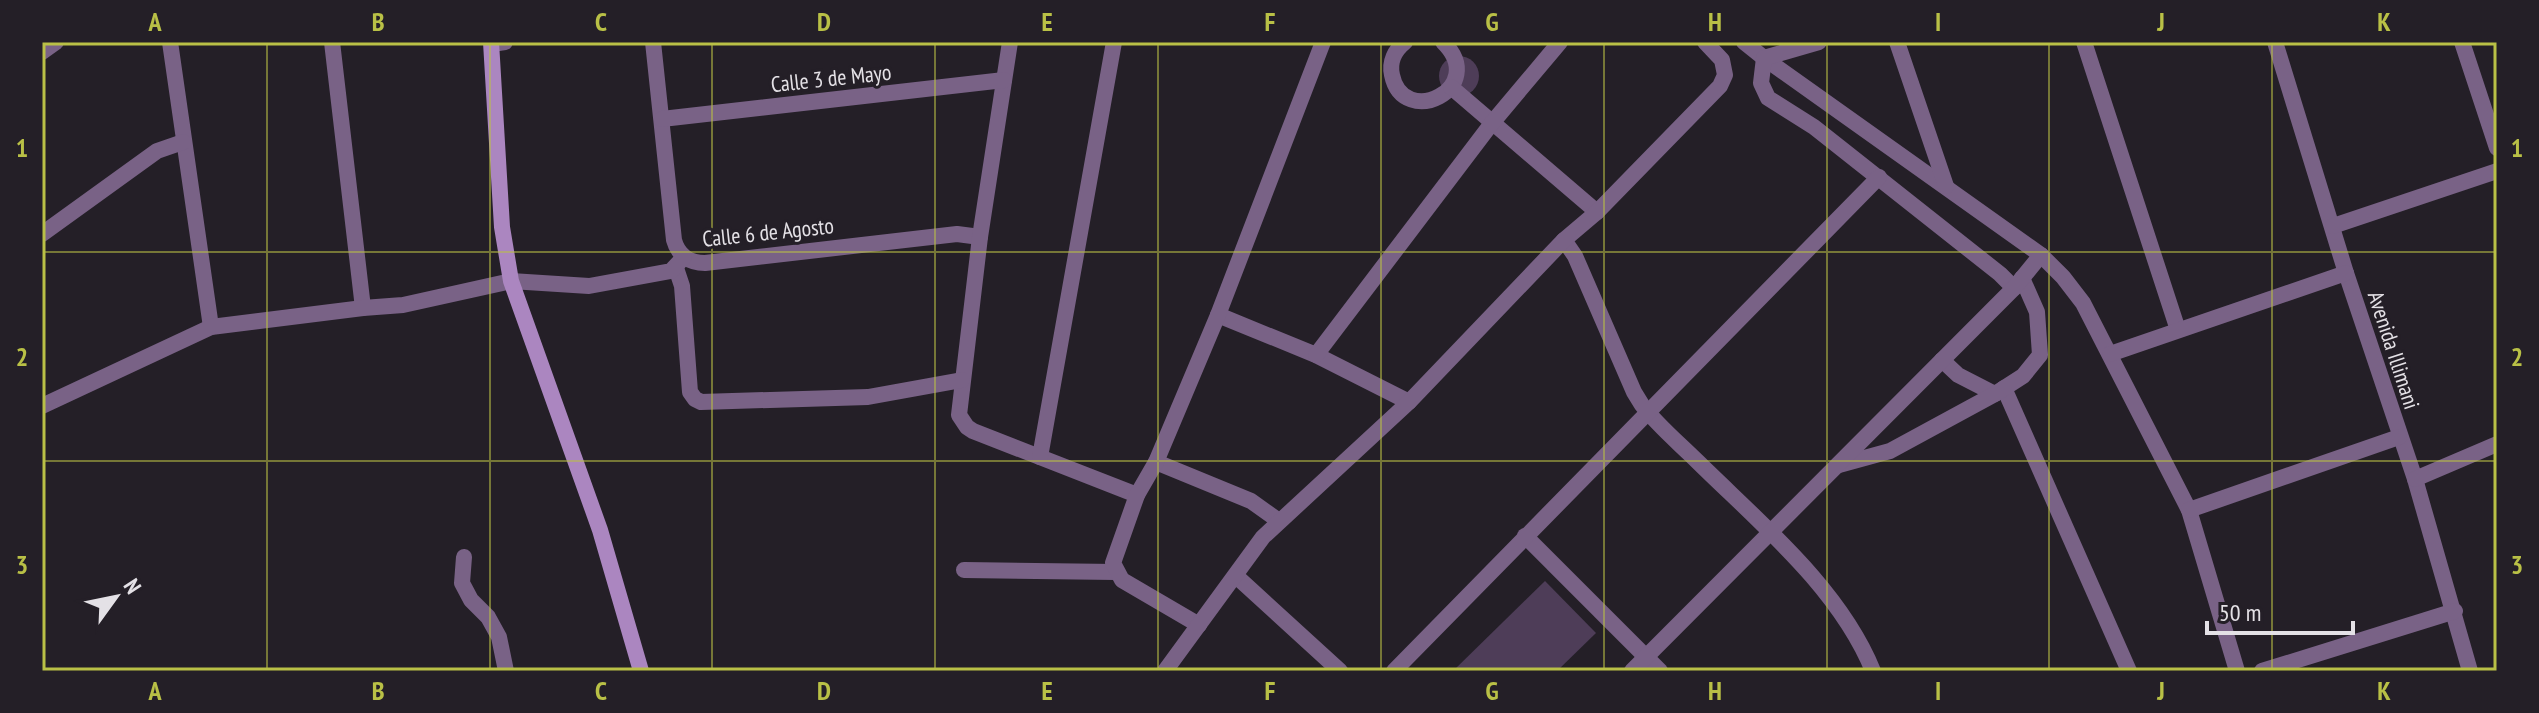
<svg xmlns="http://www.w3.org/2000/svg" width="2539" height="713" font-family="'PT Sans Narrow',sans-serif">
  <rect width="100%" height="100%" fill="#241f27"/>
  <!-- green -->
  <g fill="#4e3d58">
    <circle cx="1459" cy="76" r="20"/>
    <polygon points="1545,581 1596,633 1557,671 1453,671"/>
  </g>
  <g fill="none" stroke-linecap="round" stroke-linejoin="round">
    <!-- street -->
    <g stroke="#796286" stroke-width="16">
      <polyline points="170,42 211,327"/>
      <polyline points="332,42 363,308"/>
      <path d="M 653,42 L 674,240 C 678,255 689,263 705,263 L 957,234 L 980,237"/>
      <polyline points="1010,42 980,237 959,415 967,427 973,431 1137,495"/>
      <path d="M 1405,42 C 1395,50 1389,62 1392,75 C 1403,130 1490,88 1443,42"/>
      <polyline points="1744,42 1764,58 2041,255 2063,277 2083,303 2189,510 2237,671"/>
      <polyline points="1819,42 1764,58 1761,83 1768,98 1814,127 2000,274 2014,288"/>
      <polyline points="1897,42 1946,186"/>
      <polyline points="2084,42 2178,330"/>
      <polyline points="2275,42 2346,273 2415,479 2470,671"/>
      <polyline points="2462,42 2497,148"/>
      <polyline points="492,44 505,42"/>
      <polyline points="42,52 56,42"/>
      <polyline points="1451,87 1597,212"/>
      <polyline points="662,119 1004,80"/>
      <polyline points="2333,226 2497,171"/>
      <polyline points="42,234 157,151 183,142"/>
      <path d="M 1564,240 L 1575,256 L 1634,392 L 1642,405 C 1658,426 1679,443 1698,462 C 1760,523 1840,589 1873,671"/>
      <polyline points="676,268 682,286 690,392 695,399 701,402 868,397 962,380"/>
      <polyline points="1218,315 1316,355 1409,402"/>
      <polyline points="2110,354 2346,273"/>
      <polyline points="1316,355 1492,123 1560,42"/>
      <polyline points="1942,360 1958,375 1995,394"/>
      <polyline points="2004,388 2129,671"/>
      <polyline points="42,406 211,327 363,308 403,305 511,281 589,286 671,271 684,257"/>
      <polyline points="1040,457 1114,42"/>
      <polyline points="1156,462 1251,501 1279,521"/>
      <polyline points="1839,465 1890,451 1995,394 2023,376 2040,355 2037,312 2022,278"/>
      <polyline points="2415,479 2497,444"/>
      <polyline points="2189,510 2399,437"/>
      <polyline points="1525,536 1660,671"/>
      <polyline points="464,557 462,583 471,600 488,617 499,637 506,671"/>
      <polyline points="964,570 1116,572"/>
      <polyline points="1236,576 1340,671"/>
      <polyline points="1199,625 1122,580 1113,563 1137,495 1156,462 1218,315 1323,42"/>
      <polyline points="1165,671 1263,537 1409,402 1564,240 1597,212 1720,86 1725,75 1722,60 1705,42"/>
      <polyline points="1394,671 1879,177"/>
      <polyline points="1632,671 2014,288 2041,255"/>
      <polyline points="2262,671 2455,611"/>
    </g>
    <!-- secondary -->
    <polyline stroke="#ab86c0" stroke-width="16" points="491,42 502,227 511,281 600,530 641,671"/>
  </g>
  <!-- grid -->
  <path fill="none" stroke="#b9c046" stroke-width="2" stroke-opacity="0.55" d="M 267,42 L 267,671M 490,42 L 490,671M 712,42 L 712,671M 935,42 L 935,671M 1158,42 L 1158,671M 1381,42 L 1381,671M 1604,42 L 1604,671M 1827,42 L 1827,671M 2049,42 L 2049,671M 2272,42 L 2272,671M 42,252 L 2497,252M 42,461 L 2497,461"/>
  <g text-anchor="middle" stroke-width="6" stroke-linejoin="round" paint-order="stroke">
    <!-- street labels -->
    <g font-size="22" fill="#e4e1e6" stroke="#241f27">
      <text transform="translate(831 78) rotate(-6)" y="8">Calle 3 de Mayo</text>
      <text transform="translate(768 232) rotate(-6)" y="8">Calle 6 de Agosto</text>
      <text transform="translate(2394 350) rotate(72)" y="8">Avenida Illimani</text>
    </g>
  </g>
  <!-- border -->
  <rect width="2539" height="713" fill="none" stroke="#241f27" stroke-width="88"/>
  <!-- north arrow -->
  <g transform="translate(116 597) rotate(57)" stroke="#241f27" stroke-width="6" paint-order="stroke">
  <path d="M0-6L14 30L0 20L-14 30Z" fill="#e4e1e6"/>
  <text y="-12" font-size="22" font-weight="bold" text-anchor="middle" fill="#e4e1e6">N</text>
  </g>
  <!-- scale -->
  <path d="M2207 621v12h146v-12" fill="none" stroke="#e4e1e6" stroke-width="4"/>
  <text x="2219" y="621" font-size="24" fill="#e4e1e6" stroke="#241f27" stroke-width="6" paint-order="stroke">50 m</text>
  <rect x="44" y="44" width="2451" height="625" fill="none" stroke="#b9c046" stroke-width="3"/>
  <g font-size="26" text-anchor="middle" font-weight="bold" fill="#b9c046">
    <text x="155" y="31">A</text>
    <text x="378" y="31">B</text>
    <text x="601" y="31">C</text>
    <text x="824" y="31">D</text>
    <text x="1047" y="31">E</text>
    <text x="1270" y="31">F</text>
    <text x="1492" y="31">G</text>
    <text x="1715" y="31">H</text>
    <text x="1938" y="31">I</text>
    <text x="2161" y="31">J</text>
    <text x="2384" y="31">K</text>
    <text x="22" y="157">1</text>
    <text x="2517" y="157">1</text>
    <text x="22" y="366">2</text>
    <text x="2517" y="366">2</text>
    <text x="22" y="574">3</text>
    <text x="2517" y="574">3</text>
    <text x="155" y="700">A</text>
    <text x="378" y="700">B</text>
    <text x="601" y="700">C</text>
    <text x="824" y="700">D</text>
    <text x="1047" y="700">E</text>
    <text x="1270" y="700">F</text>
    <text x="1492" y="700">G</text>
    <text x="1715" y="700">H</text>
    <text x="1938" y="700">I</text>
    <text x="2161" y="700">J</text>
    <text x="2384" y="700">K</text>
  </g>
</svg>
